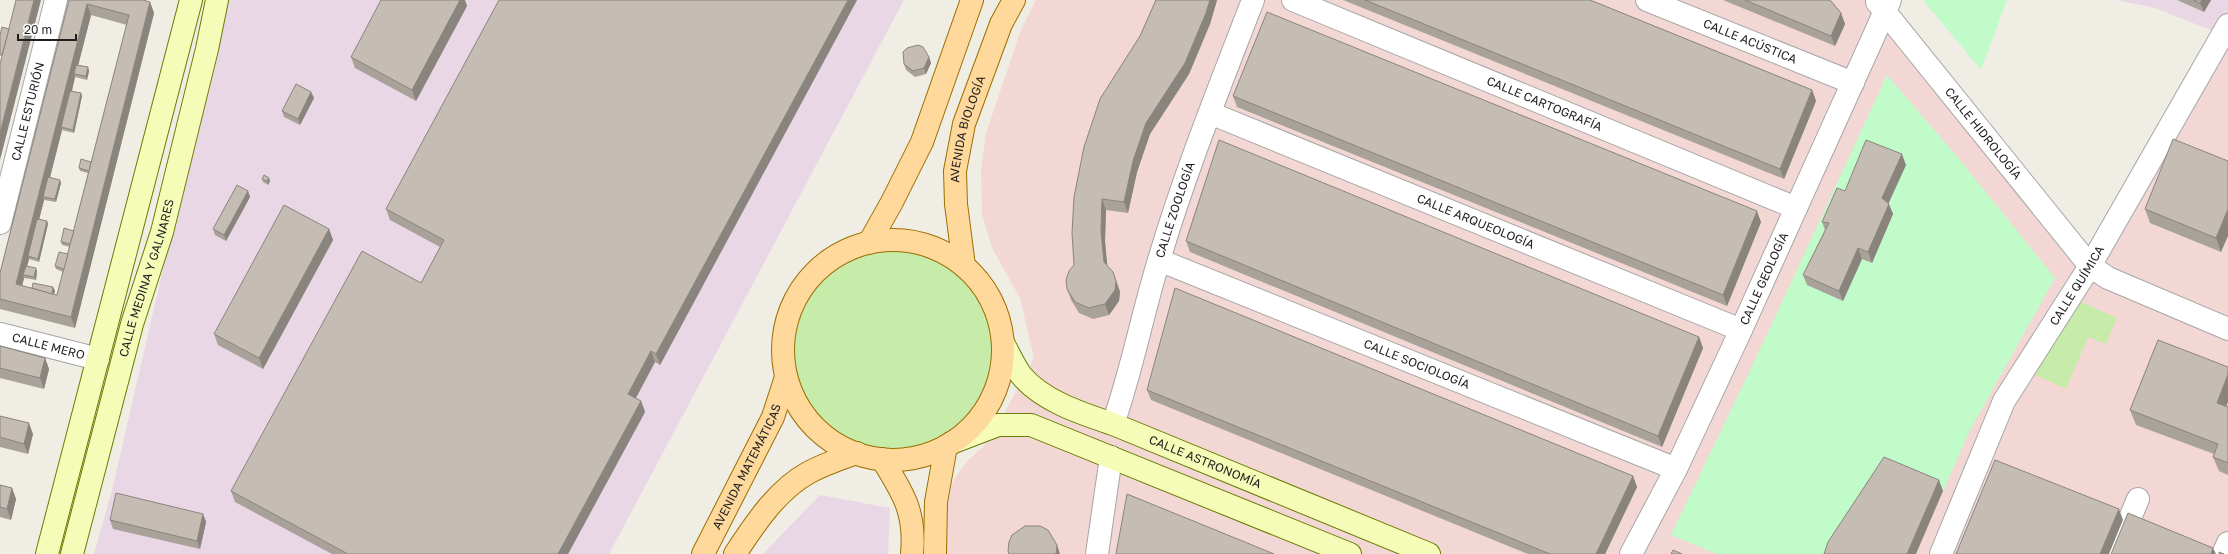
<svg xmlns="http://www.w3.org/2000/svg" width="2228" height="554" font-family="'Golos Text',sans-serif">
  <rect width="100%" height="100%" fill="#f0ede5"/>
  <!-- commercial -->
  <polygon fill="#f2d7d4" points="1036,0 1876,0 2090,266 2228,37 2228,554 946,554 947,506 953,481 968,460 982,448 998,425 1034,358 1020,298 992,248 982,214 981,171 986,133 1021,30"/>
  <!-- industrial -->
  <g fill="#ead7e5">
    <polygon points="229,0 904,0 609,554 94,554 113,486 184,178"/>
    <polygon points="2116,0 2228,0 2228,37 2155,8"/>
    <polygon points="820,495 890,508 888,554 763,554"/>
  </g>
  <!-- grass -->
  <g fill="#c7eca9">
    <circle cx="893" cy="350" r="110"/>
    <polygon points="2070,297 2117,318 2106,344 2088,337 2066,389 2024,370"/>
  </g>
  <!-- park -->
  <g fill="#c1fbc9">
    <polygon points="1923,0 2007,0 1981,70"/>
    <polygon points="1887,75 1955,154 2055,278 1970,430 1943,491 1888,468 1832,554 1717,554 1671,535 1762,345"/>
  </g>
  <g fill="none" stroke-linecap="round" stroke-linejoin="round">
    <defs>
      <g id="street">
        <path id="s1" d="M 1293,0 L 1796,208"/>
        <path id="s2" d="M 1647,0 L 1853,83"/>
        <path id="s3" d="M 1877,2 L 2090,266 L 2108,278 L 2228,329"/>
        <path id="s4" d="M 1210,113 L 1741,330"/>
        <path id="s5" d="M 0,223 L 56,0"/>
        <path id="s6" d="M 1159,260 L 1676,469"/>
        <path id="s7" d="M 0,334 L 98,359"/>
        <path id="s8" d="M 1113,424 C 1132,370 1142,315 1159,260 C 1185,172 1220,86 1253,0"/>
        <polyline points="1097,554 1111,457"/>
        <path id="s9" d="M 1631,554 L 1676,469 L 1741,330 L 1890,0"/>
        <path id="s10" d="M 1941,554 L 2004,401 L 2090,266 L 2228,25"/>
        <polyline points="2115,554 2138,499"/>
        <polyline points="2223,554 2228,543"/>
      </g>
      <g id="secondary">
        <path id="s11" d="M 1003,343 C 1009,353 1014,366 1021,375 C 1042,401 1083,414 1113,424 L 1429,554"/>
        <polyline points="951,443 998,425 1031,425 1350,554"/>
        <polyline points="47,554 191,0"/>
        <path id="s12" d="M 72,554 L 132,324 L 162,232 L 207,49 L 217,0"/>
      </g>
      <g id="primary">
        <circle cx="893" cy="350" r="110"/>
        <polyline points="869,243 892,202 922,142 972,0"/>
        <path id="s13" d="M 964,266 L 956,204 L 955,171 L 964,124 L 1001,24 L 1014,0"/>
        <path d="M 882,459 C 903,493 916,512 912,554"/>
        <path id="s14" d="M 703,554 L 773,417 L 786,377"/>
        <path d="M 735,554 C 754,525 777,490 808,473 C 824,464 840,459 857,453"/>
        <polyline points="935,554 936,502 946,446"/>
      </g>
    </defs>
    <!-- street casing -->
    <use href="#street" stroke="#a6a6a6" stroke-width="24"/>
    <!-- secondary casing -->
    <use href="#secondary" stroke="#697c01" stroke-width="24"/>
    <!-- primary casing -->
    <use href="#primary" stroke="#9b6f00" stroke-width="24"/>
    <!-- street -->
    <use href="#street" stroke="#fff" stroke-width="22"/>
    <!-- secondary -->
    <use href="#secondary" stroke="#f5fcb8" stroke-width="22"/>
    <!-- primary -->
    <use href="#primary" stroke="#ffd99c" stroke-width="22"/>
  </g>
  <!-- wall -->
  <g fill="#a9a29b" fill-rule="evenodd">
    <path d="M 69,0 L 150,2 L 154,13 L 75,328 L 0,309 L 0,273 ZM 91,15 L 127,25 L 91,162 L 79,168 L 80,171 L 88,173 L 74,231 L 61,242 L 62,245 L 70,247 L 68,254 L 55,266 L 56,269 L 63,272 L 57,295 L 54,294 L 55,291 L 53,287 L 32,288 L 22,286 L 24,278 L 36,280 L 37,271 L 27,266 L 29,259 L 39,262 L 48,224 L 47,221 L 39,219 L 44,200 L 56,202 L 61,183 L 50,177 L 62,130 L 74,133 L 82,96 L 72,91 L 75,77 L 87,80 L 89,71 L 88,67 L 78,65 Z"/>
    <polygon points="857,0 660,365 655,362 636,398 641,401 645,412 568,554 332,554 235,502 231,491 421,283 440,247 390,220 386,209"/>
    <polygon points="1156,0 1217,0 1210,24 1189,74 1150,134 1137,172 1128,213 1106,210 1105,241 1107,266 1117,283 1120,292 1119,301 1109,315 1093,319 1079,313 1071,300 1067,289 1140,36"/>
    <polygon points="1343,0 1590,0 1812,90 1816,101 1784,179"/>
    <polygon points="1723,0 1830,0 1841,13 1845,24 1835,46"/>
    <polygon points="2177,0 2211,0 2204,12"/>
    <polygon points="467,6 416,101 355,68 351,57"/>
    <polygon points="929,57 931,63 926,74 915,77 906,70 904,64"/>
    <polygon points="311,92 314,98 300,125 284,117 282,111"/>
    <polygon points="1233,96 1761,222 1727,306 1237,107"/>
    <polygon points="2228,161 2221,252 2150,223 2145,209"/>
    <polygon points="1906,165 1888,203 1893,214 1872,263 1862,259 1843,301 1807,285 1803,275 1825,230 1822,222 1845,191"/>
    <polygon points="269,178 270,181 268,185 263,182 262,179"/>
    <polygon points="248,191 250,197 226,241 215,235 213,229"/>
    <polygon points="329,229 333,240 263,369 218,345 214,334"/>
    <polygon points="1186,241 1699,337 1703,348 1662,447 1190,252"/>
    <polygon points="0,346 45,358 49,369 44,389 0,378"/>
    <polygon points="1147,390 1633,476 1637,487 1605,554 1528,554 1151,400"/>
    <polygon points="2226,407 2228,407 2228,475 2219,471 2213,457 2214,454 2136,425 2130,410"/>
    <polygon points="0,416 33,434 28,454 0,447"/>
    <polygon points="0,485 12,488 16,499 11,520 0,517"/>
    <polygon points="203,514 206,522 200,549 113,529 110,520"/>
  </g>
  <!-- shaded-wall -->
  <g fill="#8a847e">
    <polygon points="34,0 41,0 0,160 0,133"/>
    <polygon points="460,0 465,0 467,6 416,101 412,90"/>
    <polygon points="848,0 857,0 660,365 656,354"/>
    <polygon points="1210,0 1217,0 1210,24 1189,74 1150,134 1137,172 1128,213 1124,202 1133,161 1146,123"/>
    <polygon points="2202,0 2211,0 2204,12 2200,3"/>
    <polygon points="150,2 154,13 75,328 71,317"/>
    <polygon points="87,4 91,15 76,74 74,74 75,77 63,128 61,127 62,130 45,197 43,197 44,200 30,257 28,256 29,259 25,275 23,275 24,278 20,295 16,284"/>
    <polygon points="1841,13 1845,24 1835,46 1831,36"/>
    <polygon points="929,57 931,63 926,74 924,68"/>
    <polygon points="88,67 89,71 87,80 86,76"/>
    <polygon points="1812,90 1816,101 1784,179 1780,169"/>
    <polygon points="311,92 314,98 300,125 298,119"/>
    <polygon points="81,93 82,96 74,133 73,130"/>
    <polygon points="1902,154 1906,165 1886,209 1882,198"/>
    <polygon points="269,178 270,181 268,185 267,181"/>
    <polygon points="60,180 61,183 56,202 55,199"/>
    <polygon points="248,191 250,197 226,241 224,235"/>
    <polygon points="1102,199 1106,210 1105,241 1108,273 1104,262 1101,231"/>
    <polygon points="1889,204 1893,214 1872,263 1868,252"/>
    <polygon points="2228,209 2228,236 2221,252 2216,238"/>
    <polygon points="1757,211 1761,222 1727,306 1723,295"/>
    <polygon points="47,221 48,224 39,262 38,259"/>
    <polygon points="329,229 333,240 263,369 259,358"/>
    <polygon points="1858,248 1862,259 1843,301 1839,291"/>
    <polygon points="36,268 37,271 36,280 34,277"/>
    <polygon points="1113,272 1120,292 1119,301 1109,315 1105,304"/>
    <polygon points="53,287 55,291 51,303 50,300"/>
    <polygon points="1699,337 1703,348 1662,447 1658,436"/>
    <polygon points="651,351 655,362 632,405 628,394"/>
    <polygon points="45,358 49,369 44,389 40,378"/>
    <polygon points="2228,374 2228,402 2222,418 2217,403"/>
    <polygon points="641,401 645,412 568,554 558,554"/>
    <polygon points="29,423 33,434 28,454 24,444"/>
    <polygon points="1633,476 1637,487 1605,554 1596,554"/>
    <polygon points="1939,480 1943,491 1916,554 1907,554"/>
    <polygon points="12,488 16,499 11,520 7,509"/>
    <polygon points="2119,509 2123,520 2109,554 2100,554"/>
    <polygon points="203,514 206,522 200,549 197,541"/>
    <polygon points="1057,545 1060,554 1056,554"/>
    <polygon points="2213,548 2216,554 2211,554"/>
  </g>
  <!-- building -->
  <g fill="#c5bcb4" stroke="#8a847e" fill-rule="evenodd">
    <polygon points="16,0 34,0 0,133 0,64"/>
    <path d="M 69,0 L 143,0 L 150,2 L 71,317 L 0,299 L 0,273 ZM 87,4 L 129,15 L 57,295 L 16,284 Z"/>
    <polygon points="381,0 460,0 412,90 351,57"/>
    <polygon points="499,0 848,0 656,354 651,351 628,394 641,401 558,554 348,554 231,491 362,251 421,283 444,240 386,209"/>
    <polygon points="1156,0 1210,0 1206,13 1185,63 1146,123 1133,161 1124,202 1102,199 1101,231 1104,262 1113,272 1116,281 1115,290 1105,304 1089,308 1075,302 1067,289 1066,280 1069,271 1074,265 1072,233 1074,197 1084,147 1100,99 1140,36"/>
    <polygon points="1365,0 1590,0 1812,90 1780,169"/>
    <polygon points="1745,0 1830,0 1841,13 1831,36"/>
    <polygon points="2193,0 2202,0 2200,3"/>
    <polygon points="1267,12 1757,211 1723,295 1233,96"/>
    <polygon points="2,27 9,29 2,55 0,55 0,35"/>
    <polygon points="918,45 923,47 929,57 924,68 913,71 904,64 903,52 907,48"/>
    <polygon points="76,65 88,67 86,76 74,74"/>
    <polygon points="296,84 311,92 298,119 282,111"/>
    <polygon points="70,91 81,93 73,130 61,127"/>
    <polygon points="2173,139 2228,161 2228,209 2216,238 2145,209"/>
    <polygon points="1219,140 1699,337 1658,436 1186,241"/>
    <polygon points="1866,140 1902,154 1882,198 1889,204 1868,252 1858,248 1839,291 1803,275 1829,223 1822,222 1837,188 1845,191"/>
    <polygon points="81,159 91,162 89,171 79,168"/>
    <polygon points="264,175 269,178 267,181 262,179"/>
    <polygon points="48,177 60,180 55,199 43,197"/>
    <polygon points="237,185 248,191 224,235 213,229"/>
    <polygon points="284,205 329,229 259,358 214,334"/>
    <polygon points="37,219 47,221 38,259 28,256"/>
    <polygon points="64,228 74,231 70,244 61,242"/>
    <polygon points="59,252 68,254 64,269 55,266"/>
    <polygon points="26,266 36,268 34,277 23,275"/>
    <polygon points="33,283 53,287 52,294 32,288"/>
    <polygon points="1175,288 1633,476 1596,554 1550,554 1147,390"/>
    <polygon points="2158,340 2228,367 2228,374 2217,403 2228,407 2228,463 2213,457 2218,444 2130,410"/>
    <polygon points="0,346 45,358 40,378 0,368"/>
    <polygon points="0,416 29,423 24,444 0,437"/>
    <polygon points="1884,457 1939,480 1907,554 1824,554 1828,542"/>
    <polygon points="1995,460 2119,509 2100,554 1956,554"/>
    <polygon points="0,485 12,488 7,509 0,507"/>
    <polygon points="116,493 203,514 197,541 110,520"/>
    <polygon points="1127,494 1240,540 1274,554 1116,554"/>
    <polygon points="2128,513 2213,548 2211,554 2111,554"/>
    <polygon points="1025,526 1040,526 1048,530 1057,545 1056,554 1009,554 1008,551 1009,542 1012,535"/>
    <polygon points="1673,550 1682,554 1671,554"/>
    <polygon points="2219,552 2224,554 2219,554"/>
  </g>
  <g text-anchor="middle" stroke-width="3" stroke-linejoin="round" paint-order="stroke">
    <!-- street labels -->
    <g font-size="12" fill="#1f1f1f" stroke="#fff">
      <text dy="4" stroke="none"><textPath href="#s2" startOffset="111">CALLE ACÚSTICA</textPath></text>
      <text dy="4" stroke="none"><textPath href="#s1" startOffset="272">CALLE CARTOGRAFÍA</textPath></text>
      <text dy="4" stroke="none"><textPath href="#s5" startOffset="115">CALLE ESTURIÓN</textPath></text>
      <text dy="4" stroke="none"><textPath href="#s13" startOffset="139">AVENIDA BIOLOGÍA</textPath></text>
      <text dy="4" stroke="none"><textPath href="#s3" startOffset="169">CALLE HIDROLOGÍA</textPath></text>
      <text dy="4" stroke="none"><textPath href="#s8" startOffset="223">CALLE ZOOLOGÍA</textPath></text>
      <text dy="4" stroke="none"><textPath href="#s4" startOffset="287">CALLE ARQUEOLOGÍA</textPath></text>
      <text dy="4" stroke="none"><textPath href="#s12" startOffset="286">CALLE MEDINA Y GALNARES</textPath></text>
      <text dy="4" stroke="none"><textPath href="#s9" startOffset="306">CALLE GEOLOGÍA</textPath></text>
      <text dy="4" stroke="none"><textPath href="#s10" startOffset="302">CALLE QUÍMICA</textPath></text>
      <text dy="4" stroke="none"><textPath href="#s7" startOffset="50">CALLE MERO</textPath></text>
      <text dy="4" stroke="none"><textPath href="#s6" startOffset="278">CALLE SOCIOLOGÍA</textPath></text>
      <text dy="4" stroke="none"><textPath href="#s11" startOffset="242">CALLE ASTRONOMÍA</textPath></text>
      <text dy="4" stroke="none"><textPath href="#s14" startOffset="98">AVENIDA MATEMÁTICAS</textPath></text>
    </g>
  </g>
  <!-- scale -->
  <path d="M18 34v6h58v-6" fill="none" stroke="#1f1f1f" stroke-width="2"/>
  <text x="24" y="34" font-size="12" fill="#1f1f1f" stroke="#ffffff" stroke-width="3" paint-order="stroke">20 m</text>
</svg>
